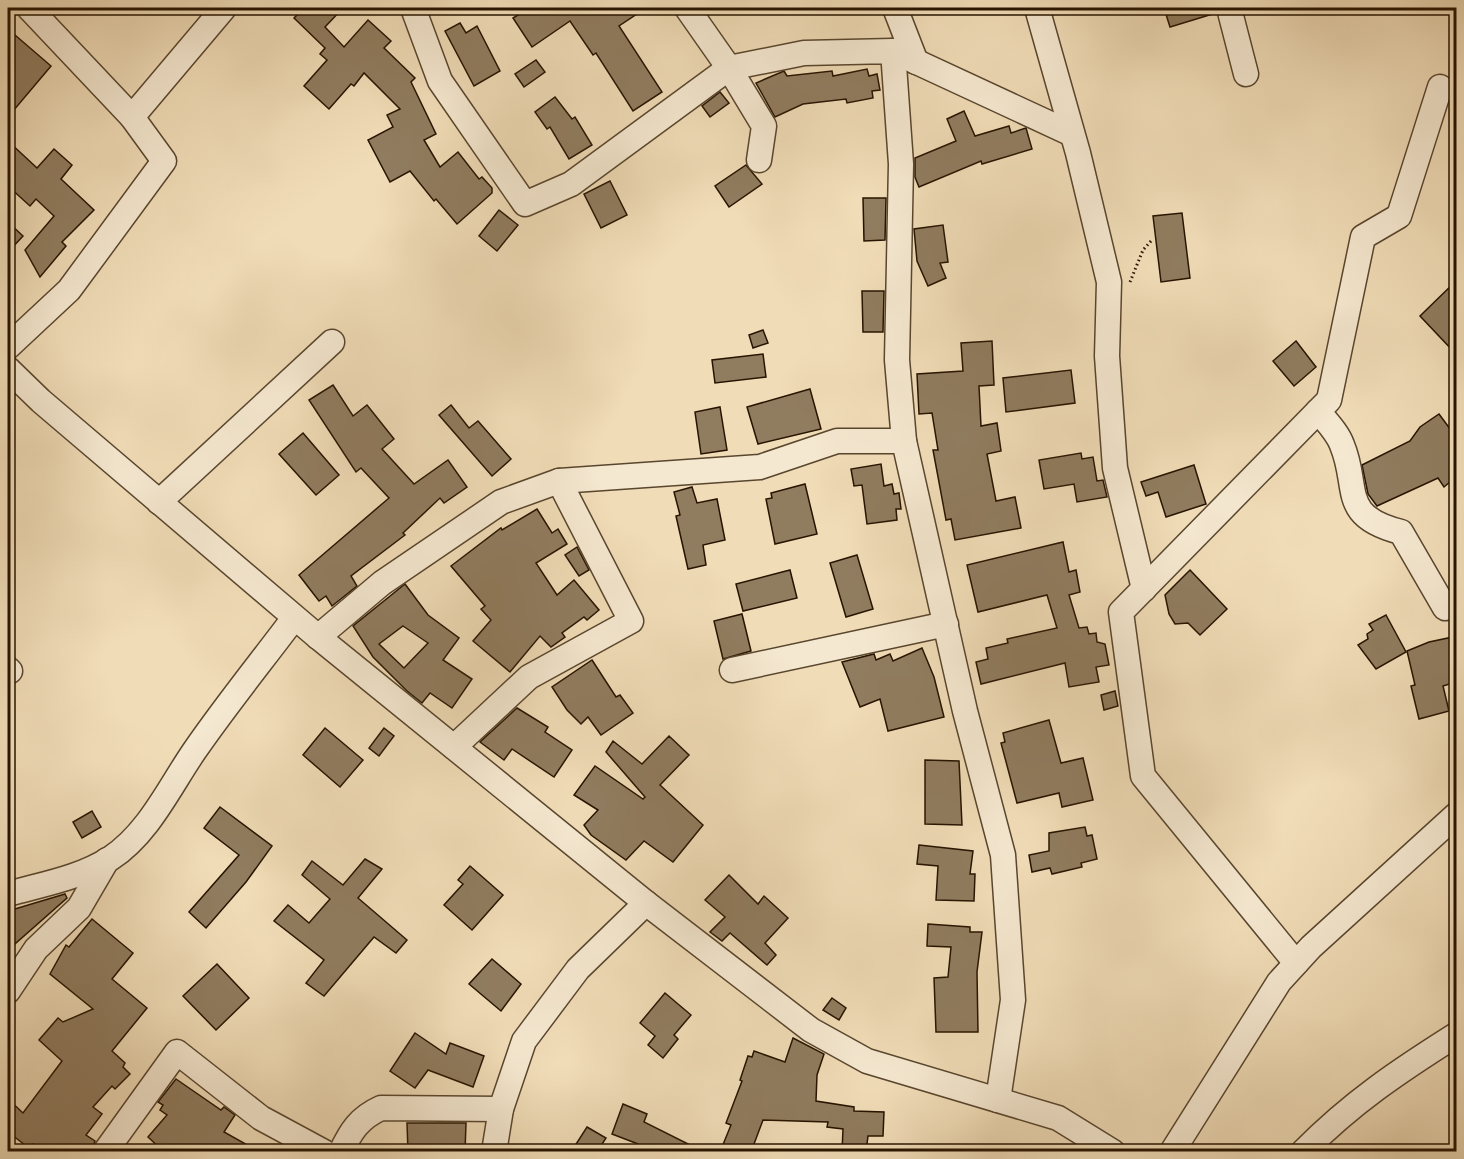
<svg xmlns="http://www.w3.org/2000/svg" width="1464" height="1159" font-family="'Libre Caslon Text',serif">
  <rect width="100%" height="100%" fill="#f0dcb7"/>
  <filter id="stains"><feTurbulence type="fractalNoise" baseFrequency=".00333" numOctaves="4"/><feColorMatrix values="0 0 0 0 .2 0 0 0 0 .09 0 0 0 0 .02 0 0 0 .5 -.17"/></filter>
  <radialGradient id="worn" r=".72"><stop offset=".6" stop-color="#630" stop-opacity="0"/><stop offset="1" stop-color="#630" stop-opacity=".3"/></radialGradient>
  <!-- building -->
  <g fill="#907c5f" stroke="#271400" stroke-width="1.5" fill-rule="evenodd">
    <polygon points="304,8 343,8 325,27 344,47 368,20 391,41 384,48 415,78 411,82 436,134 424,140 440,167 458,152 479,179 482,177 492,188 492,193 457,224 436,199 434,201 410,171 390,182 368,140 393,127 387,115 400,109 364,73 354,86 351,84 329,109 304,86 327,60 320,54 325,48 294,18"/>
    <polygon points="529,8 646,8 619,26 662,92 633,111 596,53 593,55 570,21 532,47 513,18"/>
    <polygon points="1164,8 1215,8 1216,13 1170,27"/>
    <polygon points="460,23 466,33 477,26 500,71 474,86 445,31"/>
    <polygon points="8,29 51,66 8,117"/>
    <polygon points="536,60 545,72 524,87 515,74"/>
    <polygon points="867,69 869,76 877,74 880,90 872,91 873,98 847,103 846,99 803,104 775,117 756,83 784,71 787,76 832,71 833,76"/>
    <polygon points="720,92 729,103 710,117 702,106"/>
    <polygon points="555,97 572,119 575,117 592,145 569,159 550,127 547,129 535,112"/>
    <polygon points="964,111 975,136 1009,126 1011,133 1026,128 1032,149 982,164 981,161 919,187 915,177 915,158 956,141 947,119"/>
    <polygon points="8,141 37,168 54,149 72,165 61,179 94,210 62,242 66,246 40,277 25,250 54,216 36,199 30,206 8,186"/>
    <polygon points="746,165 762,184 729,207 715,186"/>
    <polygon points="610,181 627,215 601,228 584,194"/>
    <polygon points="863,198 886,198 885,240 864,241"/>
    <polygon points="499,210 518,225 497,251 479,236"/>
    <polygon points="1182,213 1190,278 1161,282 1153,216"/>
    <polygon points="8,222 23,236 8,252"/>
    <polygon points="943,225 948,262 940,263 946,278 928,286 917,261 914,229"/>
    <polygon points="1456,281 1456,354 1420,316"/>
    <polygon points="862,291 884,291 883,332 863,332"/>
    <polygon points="763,330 768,343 753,348 749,335"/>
    <polygon points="992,341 994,385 979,386 981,426 997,423 1001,451 987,454 996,501 1015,497 1021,528 955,540 951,519 946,520 933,450 938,450 932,413 919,414 917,374 963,371 961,343"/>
    <polygon points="1296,341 1316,367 1294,386 1273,361"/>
    <polygon points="763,354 766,377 715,383 712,360"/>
    <polygon points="1071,370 1075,403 1006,412 1003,378"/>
    <polygon points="333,385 353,416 367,405 394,439 382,449 414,484 448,460 467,487 444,503 440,498 403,533 405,535 351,576 357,586 332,606 326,596 319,601 299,575 389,498 361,468 356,472 309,400"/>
    <polygon points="810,389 821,429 758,444 747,407"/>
    <polygon points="451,405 469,428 478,421 511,459 492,476 439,415"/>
    <polygon points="720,407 727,450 701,454 695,412"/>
    <polygon points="1439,414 1456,437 1456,477 1444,487 1438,478 1377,506 1368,494 1362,465 1410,441 1420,427"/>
    <polygon points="303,433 339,475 316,495 279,454"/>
    <polygon points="1081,453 1082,459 1093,457 1097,481 1103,480 1107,497 1077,502 1074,484 1044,489 1039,460"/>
    <polygon points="881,464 884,486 892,484 894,494 899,493 901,509 896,509 897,520 867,524 862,485 854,486 851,469"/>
    <polygon points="1194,465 1206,504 1166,517 1158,492 1146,496 1141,482"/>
    <polygon points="805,484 817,534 775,544 766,499 772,498 771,493"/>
    <polygon points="692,487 697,503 717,499 725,540 703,545 706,565 688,569 676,516 680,515 674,492"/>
    <polygon points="537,509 552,533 558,529 567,544 536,563 557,595 574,580 599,610 587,620 584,617 562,633 565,637 551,647 540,636 510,672 473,641 491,620 481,609 485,606 451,566 501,528 502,530"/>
    <polygon points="1063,542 1069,572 1076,570 1080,592 1069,595 1079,628 1087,627 1089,634 1096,633 1097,642 1105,644 1109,665 1096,667 1099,682 1069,687 1065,663 981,684 976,662 988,659 986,648 1008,643 1007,639 1057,628 1047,595 978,612 967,565"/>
    <polygon points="577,547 589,570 579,576 565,555"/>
    <polygon points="857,555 873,609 846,617 830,563"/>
    <polygon points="790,570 797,598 743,611 736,584"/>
    <polygon points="1190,570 1227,609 1200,635 1188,623 1175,624 1169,614 1165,595"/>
    <path d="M 405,584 L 428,615 L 459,638 L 443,660 L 472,679 L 452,708 L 430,693 L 422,703 L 407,691 L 373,657 L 353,626 ZM 403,626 L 428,643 L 404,668 L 379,644 Z"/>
    <polygon points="742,614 751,651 723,659 714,621"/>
    <polygon points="1386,615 1406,652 1376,669 1358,645 1368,639 1367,634 1373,630 1369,624"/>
    <polygon points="1453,637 1456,648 1456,682 1443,686 1449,711 1419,719 1411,686 1415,685 1407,651 1429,642"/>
    <polygon points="922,648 934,677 944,717 888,731 880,699 860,707 842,662 874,654 876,660 890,654 893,661"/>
    <polygon points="592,660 616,697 620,695 633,713 601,735 588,717 581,724 567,710 552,687"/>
    <polygon points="1115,691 1118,706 1104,710 1101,695"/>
    <polygon points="517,708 548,727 545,732 572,750 554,777 512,749 504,760 480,742"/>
    <polygon points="1049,720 1061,763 1083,758 1093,800 1062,807 1059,793 1017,803 1001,743 1005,742 1003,733"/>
    <polygon points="325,728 363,760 340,787 303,755"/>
    <polygon points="384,728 394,736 379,756 369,748"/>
    <polygon points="669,736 689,755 660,785 703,825 673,862 644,841 626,860 591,835 584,825 598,810 574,795 595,766 643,799 645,797 606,752 613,741 642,764"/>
    <polygon points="925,760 959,761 962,825 925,824"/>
    <polygon points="220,807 272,846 246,882 206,928 189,912 239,855 204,828"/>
    <polygon points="92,811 101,827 82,838 73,822"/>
    <polygon points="1085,827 1087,836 1092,835 1097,859 1081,863 1082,867 1052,874 1050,868 1032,872 1029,855 1049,851 1049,833"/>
    <polygon points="919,845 973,851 970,874 975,874 974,901 936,900 938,866 917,864"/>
    <polygon points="365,859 382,869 358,898 407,940 396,953 374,937 324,996 306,983 324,960 274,921 288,905 309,923 330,899 302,875 312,861 343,885"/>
    <polygon points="470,866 503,895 472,930 444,905 463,884 458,880"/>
    <polygon points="729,875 758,904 764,896 788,918 765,943 776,955 767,965 730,933 722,941 710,932 725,917 705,900"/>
    <polygon points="65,894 67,898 8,950 8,911"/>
    <polygon points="92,919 133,953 112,979 147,1008 112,1051 125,1063 123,1067 130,1074 115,1089 112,1086 93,1107 102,1114 86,1135 95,1141 91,1152 45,1152 33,1144 29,1148 8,1132 8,1099 23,1113 62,1061 39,1040 58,1018 63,1022 93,1009 50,974 66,945 69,947"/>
    <polygon points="928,924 970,927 970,932 982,932 977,972 978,1032 936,1032 934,978 948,977 951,947 927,946"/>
    <polygon points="492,959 521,984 501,1011 469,984"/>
    <polygon points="217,964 249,998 216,1030 183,996"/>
    <polygon points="665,993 691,1015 674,1035 678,1039 663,1058 648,1045 655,1036 640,1023"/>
    <polygon points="832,998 846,1008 839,1020 823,1010"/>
    <polygon points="415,1033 446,1054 450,1043 484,1056 473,1087 428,1070 415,1088 390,1071"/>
    <polygon points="793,1038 824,1054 817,1075 816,1101 854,1107 854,1111 884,1112 883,1136 868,1136 866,1152 842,1152 843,1129 827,1127 828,1122 763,1120 751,1152 720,1152 731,1125 726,1123 742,1081 740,1080 748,1056 752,1057 754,1051 785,1062"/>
    <polygon points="176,1079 221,1110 224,1107 235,1115 224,1132 260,1152 164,1152 148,1137 167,1115 160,1110 163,1105 158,1102"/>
    <polygon points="623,1104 647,1114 644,1122 704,1152 634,1152 638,1144 612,1134"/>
    <polygon points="407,1123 466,1123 465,1152 408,1152"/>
    <polygon points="587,1127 606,1138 597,1152 571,1152"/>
  </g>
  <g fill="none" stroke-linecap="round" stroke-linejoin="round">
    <defs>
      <g id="minor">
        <polyline points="29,8 132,117"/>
        <polyline points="413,8 440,81 525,204 571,184 729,68 804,53 893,51 901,164 897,360 904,441"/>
        <polyline points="687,8 729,68 764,126 759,160"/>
        <polyline points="895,8 916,62"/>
        <polyline points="1037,8 1078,153 1109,282 1107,356 1115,468 1144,589"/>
        <polyline points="1229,8 1246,74"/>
        <polyline points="893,51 1072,134"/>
        <polyline points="8,347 69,290 164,161 132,117 224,8"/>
        <polyline points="8,369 41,401 318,637 646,903 811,1030 867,1061 1058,1118 1113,1152"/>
        <path d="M 1318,411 C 1326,421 1338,433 1342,445 C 1360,488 1338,516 1401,532 L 1445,608 L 1456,604"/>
        <polyline points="159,502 332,342"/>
        <polyline points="318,637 382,583 501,502 559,481 760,467 837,441 904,441 965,711 1003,855 1013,1000 998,1100"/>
        <polyline points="8,669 10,671"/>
        <polyline points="732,670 946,624"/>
        <polyline points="454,747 529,677 631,621 559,481"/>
        <path d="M 8,894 C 43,884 80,878 111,858 C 149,833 170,786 195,750 C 226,705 261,662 294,618"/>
        <polyline points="1296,963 1143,776 1121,612 1329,400 1363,237 1399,216 1440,87"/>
        <polyline points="8,991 36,949 79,908 107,860"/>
        <polyline points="105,1152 177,1052 261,1118 324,1152"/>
        <path d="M 341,1152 C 351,1131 359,1118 381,1108 L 501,1109"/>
        <polyline points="494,1152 501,1109 524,1041 578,969 646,903"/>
        <polyline points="1172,1152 1279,982 1311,947 1456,815"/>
        <path d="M 1303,1152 C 1351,1103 1399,1071 1456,1035"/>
      </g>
    </defs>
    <!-- minor casing -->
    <use href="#minor" stroke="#59462e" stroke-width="27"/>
    <!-- path -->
    <polyline stroke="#271400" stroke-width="3" stroke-dasharray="1.5 3" stroke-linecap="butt" points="1130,282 1143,250 1151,241"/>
    <!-- minor -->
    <use href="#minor" stroke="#f5e8d0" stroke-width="24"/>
  </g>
  <!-- margin -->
  <rect width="1464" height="1159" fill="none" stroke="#f0dcb7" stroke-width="30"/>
  <rect x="9" y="9" width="1446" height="1141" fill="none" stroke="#271400" stroke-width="3"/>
  <rect x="15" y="15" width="1434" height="1129" fill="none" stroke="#271400" stroke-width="1.5"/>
  <rect width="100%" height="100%" filter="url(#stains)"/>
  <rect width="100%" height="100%" fill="url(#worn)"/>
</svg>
